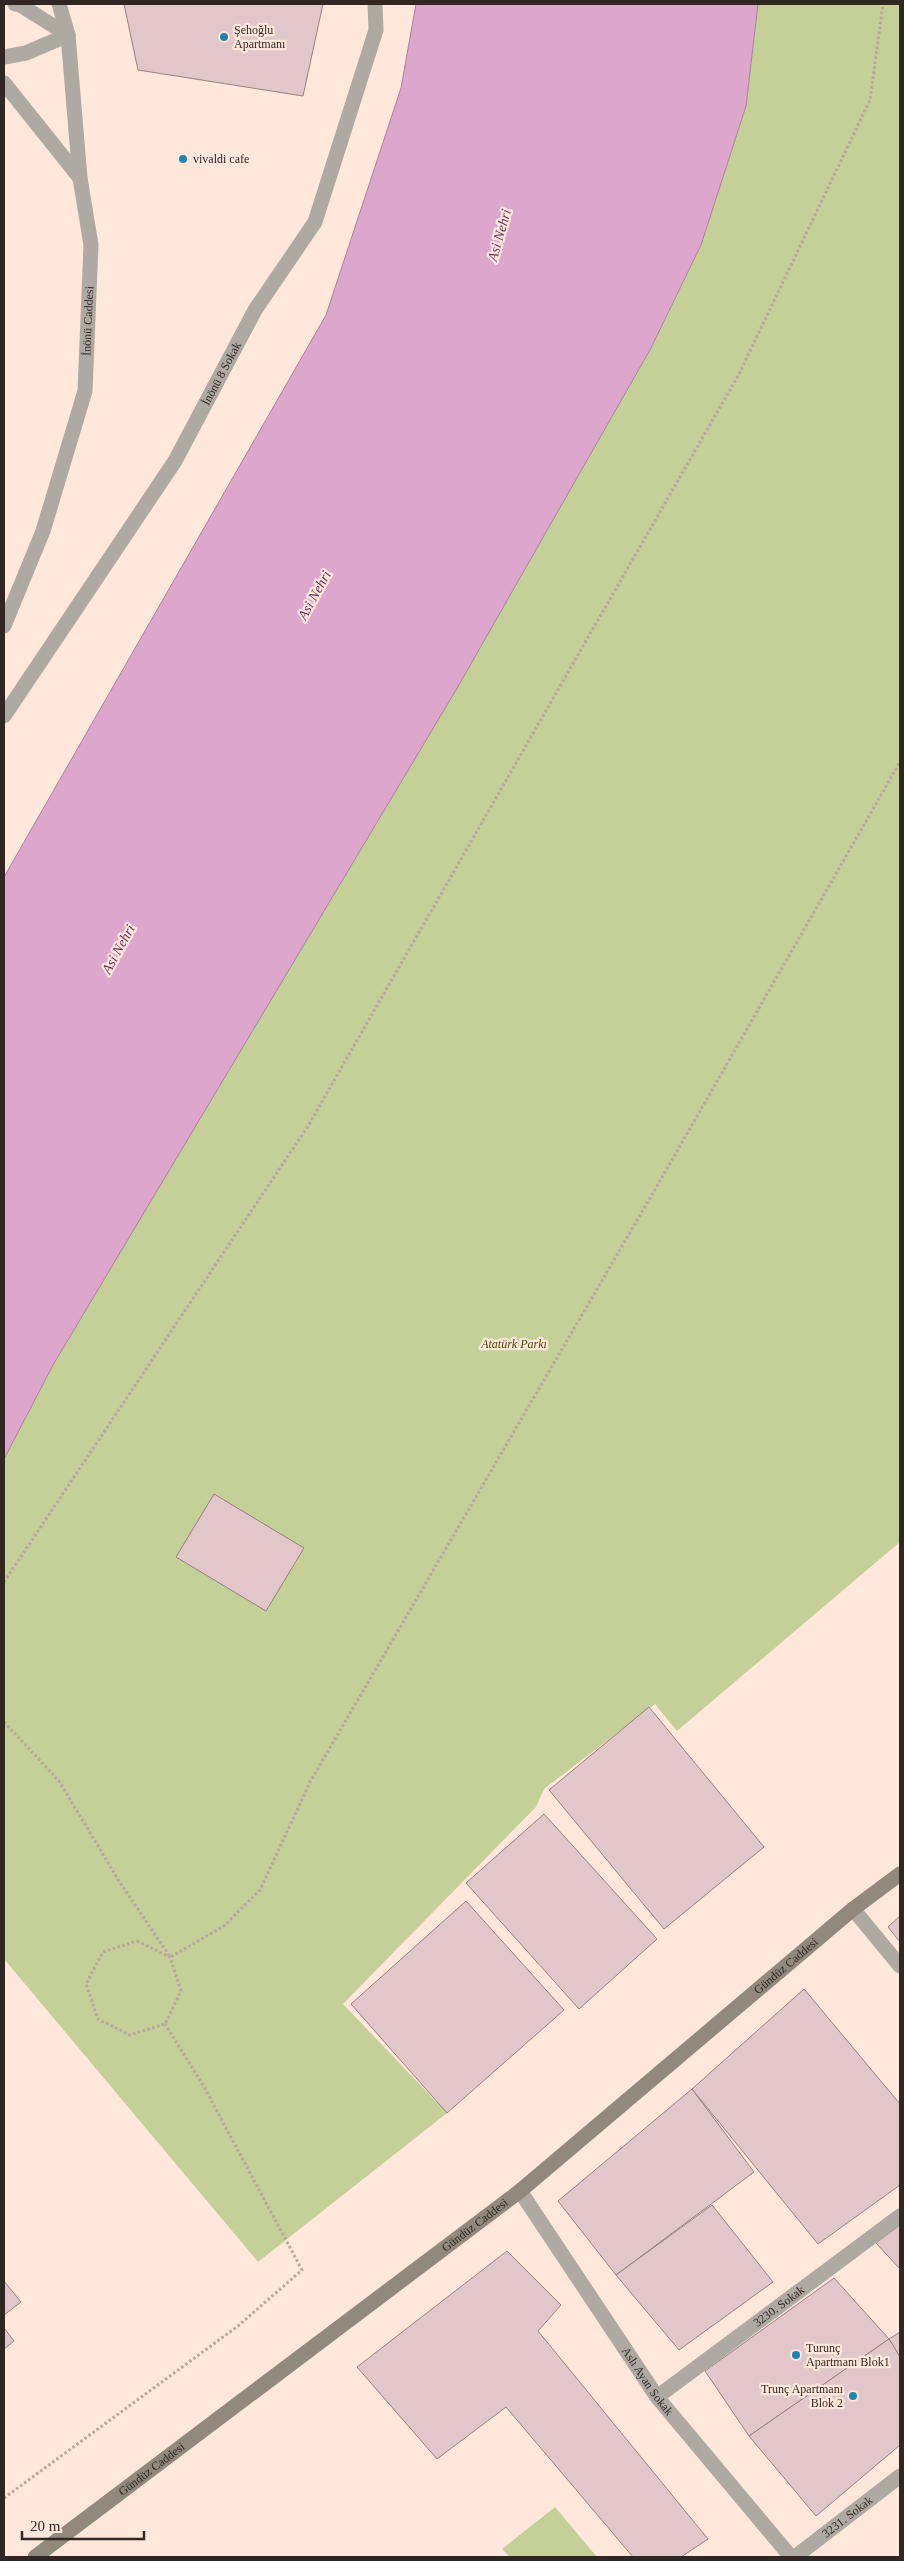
<svg xmlns="http://www.w3.org/2000/svg" width="904" height="2561" font-family="'Times New Roman',serif">
  <rect width="100%" height="100%" fill="#ffe7dc"/>
  <!-- green -->
  <g fill="#c4d098">
    <polygon points="758,4 900,4 900,1542 677,1731 655,1704 544,1789 536,1807 343,2004 447,2113 258,2262 4,1959 4,1459 53,1365 456,690 651,348 701,245 746,106"/>
    <polygon points="555,2507 597,2557 510,2557 502,2549"/>
  </g>
  <!-- water -->
  <polygon fill="#dda7cd" stroke="#a9819a" points="416,4 758,4 746,106 701,245 651,348 456,690 53,1365 4,1459 4,877 326,315 401,88"/>
  <!-- building -->
  <g fill="#e1c7c9" stroke="#987f81">
    <polygon points="124,4 323,4 303,96 138,70"/>
    <polygon points="214,1494 304,1548 266,1611 176,1557"/>
    <polygon points="649,1707 764,1847 664,1929 549,1790"/>
    <polygon points="544,1814 657,1939 579,2009 466,1883"/>
    <polygon points="466,1901 564,2010 447,2113 351,2004"/>
    <polygon points="900,1916 900,1942 888,1927"/>
    <polygon points="804,1989 900,2104 900,2185 818,2244 692,2089"/>
    <polygon points="692,2089 754,2172 616,2275 558,2201"/>
    <polygon points="712,2205 773,2282 679,2350 616,2275"/>
    <polygon points="900,2225 900,2269 876,2243"/>
    <polygon points="507,2251 561,2305 538,2331 708,2539 681,2557 633,2557 506,2407 437,2459 357,2367"/>
    <polygon points="834,2278 889,2339 749,2436 705,2371"/>
    <polygon points="4,2281 21,2302 4,2315"/>
    <polygon points="4,2328 14,2341 4,2349"/>
    <polygon points="900,2332 900,2357 889,2339"/>
    <polygon points="889,2339 900,2357 900,2445 816,2516 749,2436"/>
  </g>
  <g fill="none" stroke-linecap="round" stroke-linejoin="round">
    <!-- path -->
    <g stroke="#b9a69d" stroke-width="3" stroke-dasharray="2.5 2.5" stroke-linecap="butt">
      <polyline points="4,1582 308,1126 739,374 870,100 883,4"/>
      <polyline points="4,1722 59,1781 119,1881 170,1957 224,1926 260,1890 310,1782 657,1186 900,762"/>
      <polygon points="137,1941 170,1957 181,1991 165,2024 130,2035 98,2019 86,1984 103,1952"/>
      <polyline points="4,2498 238,2326 302,2270 203,2085 165,2024"/>
    </g>
    <!-- minor -->
    <g stroke="#aea9a1" stroke-width="15">
      <polyline points="15,4 20,5 68,35"/>
      <polyline points="4,57 26,53 68,35"/>
      <polyline points="4,83 80,178"/>
      <path id="s1" d="M 4,716 L 175,461 L 255,310 L 315,222 L 376,30 L 375,4"/>
      <polyline points="853,1909 900,1966"/>
      <path id="s2" d="M 520,2191 L 657,2397 L 791,2557"/>
      <path id="s3" d="M 657,2397 L 900,2216"/>
      <path id="s4" d="M 795,2557 L 900,2476"/>
    </g>
    <!-- tertiary -->
    <path stroke="#aea9a1" stroke-width="15" id="s5" d="M 4,626 L 43,531 L 85,391 L 91,245 L 80,178 L 68,35 L 59,4"/>
    <!-- secondary -->
    <path stroke="#90897c" stroke-width="15" id="s6" d="M 35,2557 L 520,2191 L 853,1909 L 900,1874"/>
  </g>
  <!-- markers -->
  <g fill="#2283ae" stroke="#ffe7dc" stroke-width="2">
    <circle cx="224" cy="37" r="5"/>
    <circle cx="183" cy="159" r="5"/>
    <circle cx="796" cy="2355" r="5"/>
    <circle cx="853" cy="2396" r="5"/>
  </g>
  <g text-anchor="middle" stroke-width="4.5" stroke-linejoin="round" paint-order="stroke">
    <!-- poi labels -->
    <g font-size="12" fill="#302723" stroke="#ffe7dc" text-anchor="start">
      <text x="234" y="34">Şehoğlu<tspan x="234" dy="14">Apartmanı</tspan></text>
      <text x="193" y="163">vivaldi cafe</text>
      <text x="806" y="2352">Turunç<tspan x="806" dy="14">Apartmanı Blok1</tspan></text>
      <text x="843" y="2393" text-anchor="end">Trunç Apartmanı<tspan x="843" dy="14">Blok 2</tspan></text>
    </g>
    <!-- street labels -->
    <g font-size="12" fill="#302723" stroke="#ffe7dc">
      <text dy="4" stroke="none"><textPath href="#s5" startOffset="319">İnönü Caddesi</textPath></text>
      <text dy="4" stroke="none"><textPath href="#s1" startOffset="406">İnönü 8 Sokak</textPath></text>
      <text dy="4" stroke="none"><textPath href="#s6" startOffset="956">Gündüz Caddesi</textPath></text>
      <text dy="4" stroke="none"><textPath href="#s6" startOffset="551">Gündüz Caddesi</textPath></text>
      <text dy="4" stroke="none"><textPath href="#s3" startOffset="152">3230. Sokak</textPath></text>
      <text dy="4" stroke="none"><textPath href="#s2" startOffset="229">Aslı Ayan Sokak</textPath></text>
      <text dy="4" stroke="none"><textPath href="#s6" startOffset="146">Gündüz Caddesi</textPath></text>
      <text dy="4" stroke="none"><textPath href="#s4" startOffset="66">3231. Sokak</textPath></text>
    </g>
    <!-- park labels -->
    <g font-size="12" font-style="italic" fill="#414a03" stroke="#ffe7dc">
      <text x="514" y="1348">Atatürk Parkı</text>
    </g>
    <!-- water labels -->
    <g font-size="14" font-style="italic" fill="#6c2c5d" stroke="#ffe7dc">
      <text transform="translate(499 235) rotate(-74)" y="5">Asi Nehri</text>
      <text transform="translate(314 595) rotate(-61)" y="5">Asi Nehri</text>
      <text transform="translate(118 949) rotate(-61)" y="5">Asi Nehri</text>
    </g>
  </g>
  <!-- border -->
  <rect width="904" height="2561" fill="none" stroke="#302723" stroke-width="10"/>
  <!-- scale -->
  <path d="M22 2531v8h122v-8" fill="none" stroke="#302723" stroke-width="2.5"/>
  <text x="30" y="2531" font-size="15" fill="#302723" stroke="#ffe7dc" stroke-width="4" paint-order="stroke">20 m</text>
</svg>
